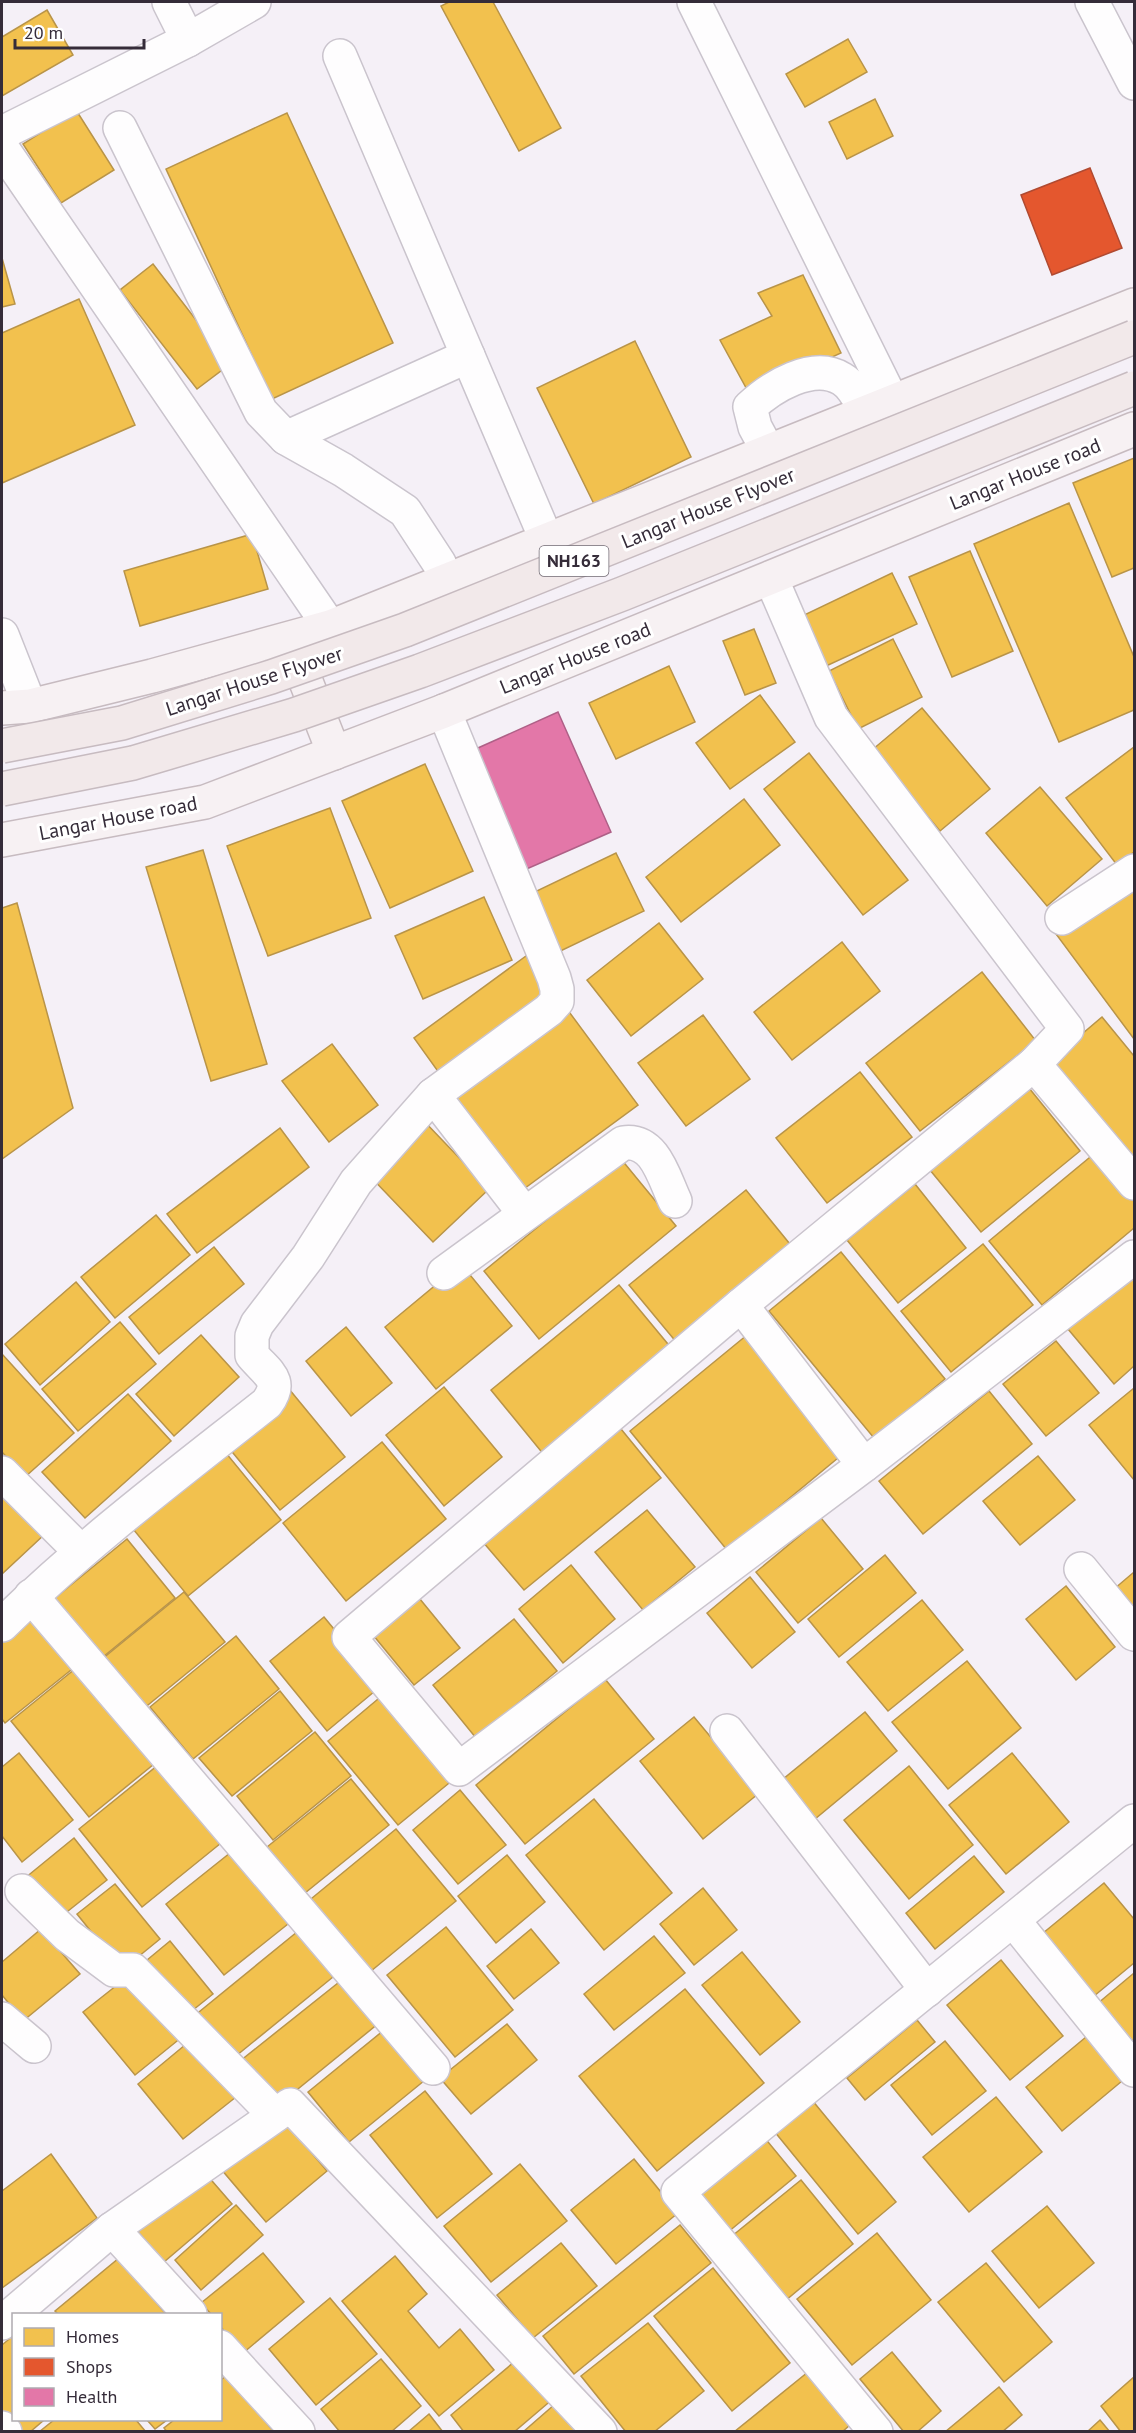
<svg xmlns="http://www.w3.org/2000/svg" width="1136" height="2433" font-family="'PT Sans',sans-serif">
  <rect width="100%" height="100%" fill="#f5f0f7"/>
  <!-- homes -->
  <g fill="#f2c14e" stroke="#b99448" stroke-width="1.5">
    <polygon points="449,2 493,2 561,128 519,151 441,6"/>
    <polygon points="47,10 73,55 2,96 2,37"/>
    <polygon points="848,39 867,72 805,107 786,74"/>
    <polygon points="875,99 893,136 847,159 829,122"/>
    <polygon points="76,110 114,170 61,203 23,144"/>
    <polygon points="287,113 393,343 272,399 166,169"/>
    <polygon points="2,258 15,304 2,307"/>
    <polygon points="153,264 230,364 197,389 120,290"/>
    <polygon points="803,275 841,353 750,395 720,340 772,316 758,293"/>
    <polygon points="79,299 135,425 2,483 2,333"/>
    <polygon points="635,341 691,457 594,504 537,388"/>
    <polygon points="1134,458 1134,568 1112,577 1073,483"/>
    <polygon points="1069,503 1134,657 1134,710 1059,742 974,544"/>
    <polygon points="252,534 268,589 140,626 124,571"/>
    <polygon points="970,551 1013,651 952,677 909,577"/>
    <polygon points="892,573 917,624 824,667 800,617"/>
    <polygon points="754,629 776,683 745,695 723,641"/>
    <polygon points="893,639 922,697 858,729 829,671"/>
    <polygon points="669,666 695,722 616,759 589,703"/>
    <polygon points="760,695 795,742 730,789 696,743"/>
    <polygon points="922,708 990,789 940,831 872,750"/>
    <polygon points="1134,747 1134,852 1117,865 1066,798"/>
    <polygon points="809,753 908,880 863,915 764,789"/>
    <polygon points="425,764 473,871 390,908 342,801"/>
    <polygon points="1040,787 1102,859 1047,906 986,833"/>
    <polygon points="744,799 780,845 681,922 646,877"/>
    <polygon points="330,808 371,918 268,956 227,846"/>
    <polygon points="203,850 267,1064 211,1081 146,867"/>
    <polygon points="616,853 644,911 550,956 522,898"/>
    <polygon points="1134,877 1134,1039 1056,934"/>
    <polygon points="484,897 512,960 423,999 395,936"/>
    <polygon points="17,903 73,1108 2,1159 2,908"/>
    <polygon points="659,923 703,979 631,1036 587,980"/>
    <polygon points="842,942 880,991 792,1060 754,1012"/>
    <polygon points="526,956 554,994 442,1077 414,1038"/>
    <polygon points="982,972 1036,1041 920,1131 866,1063"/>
    <polygon points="564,1005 638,1105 521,1191 448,1091"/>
    <polygon points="703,1015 750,1079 686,1126 638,1063"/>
    <polygon points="1102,1017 1134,1056 1134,1163 1049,1062"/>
    <polygon points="332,1044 378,1105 329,1142 282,1081"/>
    <polygon points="860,1072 912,1137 827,1203 776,1138"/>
    <polygon points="1029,1088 1080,1151 981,1232 930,1170"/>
    <polygon points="422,1119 489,1189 433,1242 366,1172"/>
    <polygon points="280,1128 309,1167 197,1253 167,1214"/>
    <polygon points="1095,1153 1134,1201 1134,1228 1042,1305 989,1241"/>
    <polygon points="621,1159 676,1226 539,1339 484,1271"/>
    <polygon points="915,1184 966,1248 898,1303 847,1240"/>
    <polygon points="746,1190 798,1254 682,1349 629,1285"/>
    <polygon points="156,1215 190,1255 115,1318 81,1277"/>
    <polygon points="983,1244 1033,1305 951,1372 901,1311"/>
    <polygon points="214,1247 244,1284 159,1354 129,1317"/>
    <polygon points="841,1252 945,1379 874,1438 769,1311"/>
    <polygon points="461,1264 512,1326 436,1389 385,1327"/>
    <polygon points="1134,1274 1134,1366 1114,1384 1068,1329"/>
    <polygon points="76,1282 110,1322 40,1385 5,1344"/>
    <polygon points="619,1285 677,1355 549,1461 491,1390"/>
    <polygon points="120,1322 156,1364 78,1431 42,1389"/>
    <polygon points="346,1327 392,1383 351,1416 306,1361"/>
    <polygon points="201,1335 239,1377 174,1436 136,1394"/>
    <polygon points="747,1335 844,1453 727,1550 630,1431"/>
    <polygon points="1056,1341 1099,1393 1046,1436 1003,1384"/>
    <polygon points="2,1354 74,1433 25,1477 2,1452"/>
    <polygon points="444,1387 502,1457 444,1506 386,1435"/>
    <polygon points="1134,1388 1134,1480 1089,1425"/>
    <polygon points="289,1389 345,1457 280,1510 224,1442"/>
    <polygon points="989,1391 1032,1444 923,1534 879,1481"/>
    <polygon points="128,1394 171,1441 85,1518 42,1472"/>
    <polygon points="621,1429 661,1478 524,1590 483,1542"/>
    <polygon points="382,1442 446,1519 346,1601 283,1523"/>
    <polygon points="221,1447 281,1520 188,1596 129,1524"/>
    <polygon points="1038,1456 1075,1500 1020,1545 983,1501"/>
    <polygon points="2,1484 46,1533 2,1574"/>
    <polygon points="647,1510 695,1567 643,1610 595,1552"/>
    <polygon points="821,1518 863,1569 798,1623 756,1572"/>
    <polygon points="127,1539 175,1598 98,1661 50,1602"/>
    <polygon points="885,1555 916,1593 839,1657 808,1619"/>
    <polygon points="571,1565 615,1619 563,1663 519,1609"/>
    <polygon points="1134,1572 1134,1628 1107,1595"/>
    <polygon points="750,1577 795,1632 752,1668 707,1613"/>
    <polygon points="1066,1586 1115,1647 1076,1680 1026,1619"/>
    <polygon points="184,1592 225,1642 137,1714 96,1664"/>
    <polygon points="415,1593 460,1648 414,1685 369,1630"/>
    <polygon points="922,1600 963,1650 888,1711 847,1662"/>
    <polygon points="34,1614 76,1666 5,1723 2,1719 2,1640"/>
    <polygon points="324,1617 381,1686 327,1731 270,1661"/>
    <polygon points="514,1619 557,1671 476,1738 433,1685"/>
    <polygon points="236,1636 279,1689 193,1759 150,1707"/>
    <polygon points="967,1661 1021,1728 948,1789 892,1722"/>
    <polygon points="81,1664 159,1760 89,1817 11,1721"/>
    <polygon points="605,1679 654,1739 525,1844 476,1785"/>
    <polygon points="280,1691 312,1731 232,1796 199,1758"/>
    <polygon points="384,1694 454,1779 398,1825 328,1741"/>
    <polygon points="865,1712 897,1751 809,1824 777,1784"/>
    <polygon points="694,1717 758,1794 703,1839 640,1761"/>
    <polygon points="315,1732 351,1776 273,1840 237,1796"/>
    <polygon points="19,1753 73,1820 22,1862 2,1836 2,1767"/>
    <polygon points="1012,1753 1069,1822 1006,1874 949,1805"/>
    <polygon points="163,1761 226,1839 142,1907 79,1829"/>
    <polygon points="909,1766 973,1845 909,1899 844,1820"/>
    <polygon points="351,1779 389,1825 305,1893 267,1847"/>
    <polygon points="460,1790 506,1845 458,1884 413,1830"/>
    <polygon points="594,1799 672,1893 604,1950 526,1855"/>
    <polygon points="396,1829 456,1901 365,1976 306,1903"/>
    <polygon points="74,1838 107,1880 58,1919 25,1878"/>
    <polygon points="235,1849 293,1920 224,1975 166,1904"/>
    <polygon points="507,1855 545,1902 496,1943 458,1896"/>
    <polygon points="974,1856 1004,1892 935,1949 906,1913"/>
    <polygon points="1104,1883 1134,1919 1134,1963 1088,2001 1037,1938"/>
    <polygon points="115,1884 160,1939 122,1970 77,1914"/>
    <polygon points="703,1888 737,1930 694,1965 660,1924"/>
    <polygon points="446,1927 513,2010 455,2057 387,1975"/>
    <polygon points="41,1929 80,1974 23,2021 2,1995 2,1962"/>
    <polygon points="531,1929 559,1963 514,1999 487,1966"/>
    <polygon points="297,1932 333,1977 231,2060 194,2016"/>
    <polygon points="654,1936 685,1973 614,2030 584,1994"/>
    <polygon points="170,1941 213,1994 183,2018 141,1965"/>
    <polygon points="742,1952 800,2022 760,2055 702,1985"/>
    <polygon points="1001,1960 1063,2036 1010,2080 947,2005"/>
    <polygon points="1134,1973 1134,2039 1129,2043 1097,2004"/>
    <polygon points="131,1974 182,2037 135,2075 83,2012"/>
    <polygon points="343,1979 379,2023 277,2106 240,2061"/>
    <polygon points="685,1989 764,2083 657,2171 579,2076"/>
    <polygon points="917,2020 935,2042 865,2100 847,2078"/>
    <polygon points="507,2024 537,2060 471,2114 440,2078"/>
    <polygon points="389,2026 430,2076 349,2142 308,2092"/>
    <polygon points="1086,2037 1122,2081 1062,2131 1026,2087"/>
    <polygon points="191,2040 236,2097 183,2139 138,2084"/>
    <polygon points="945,2041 986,2091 932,2135 891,2085"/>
    <polygon points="425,2091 492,2174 437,2218 370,2135"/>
    <polygon points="807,2094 896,2202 858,2234 770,2126"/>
    <polygon points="996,2097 1042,2152 969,2212 923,2157"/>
    <polygon points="282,2118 327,2171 266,2222 221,2169"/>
    <polygon points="759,2131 796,2176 722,2237 684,2192"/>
    <polygon points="51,2154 97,2218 2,2288 2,2191"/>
    <polygon points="634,2159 678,2213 616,2264 571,2210"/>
    <polygon points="520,2164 567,2221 491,2282 444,2226"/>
    <polygon points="206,2174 232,2204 164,2262 138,2232"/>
    <polygon points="801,2180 853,2244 785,2301 732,2236"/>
    <polygon points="236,2205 263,2235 201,2290 175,2260"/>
    <polygon points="1047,2206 1094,2263 1039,2308 992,2251"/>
    <polygon points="680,2225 711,2263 574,2374 543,2336"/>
    <polygon points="877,2233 931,2300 852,2365 797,2299"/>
    <polygon points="561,2243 597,2286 533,2338 497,2295"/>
    <polygon points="263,2253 304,2302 243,2353 220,2326 220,2314 211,2314 201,2303"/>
    <polygon points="395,2256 427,2294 408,2311 439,2348 460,2329 494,2370 439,2416 342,2301"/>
    <polygon points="119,2258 166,2314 58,2314 55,2311"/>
    <polygon points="986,2263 1052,2342 1004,2382 938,2302"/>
    <polygon points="713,2268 790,2363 732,2411 654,2316"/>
    <polygon points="330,2298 377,2354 316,2405 269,2349"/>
    <polygon points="648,2323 704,2391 654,2432 626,2432 581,2376"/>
    <polygon points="14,2335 14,2420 44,2420 30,2432 12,2432 2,2419 2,2345"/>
    <polygon points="892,2352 941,2411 917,2432 904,2432 860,2379"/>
    <polygon points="520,2357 554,2398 514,2432 464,2432 451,2415"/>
    <polygon points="381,2359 421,2406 391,2432 340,2432 321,2409"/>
    <polygon points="808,2372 850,2425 842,2432 734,2432"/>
    <polygon points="227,2375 274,2432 167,2432 164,2428 174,2420 220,2420 220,2381"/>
    <polygon points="1134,2377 1134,2432 1121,2432 1101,2406"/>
    <polygon points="999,2387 1022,2415 1002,2432 945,2432"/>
    <polygon points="562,2398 590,2432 523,2432"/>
    <polygon points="429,2414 443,2432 408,2432"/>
    <polygon points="54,2420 136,2420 146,2432 39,2432"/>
    <polygon points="147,2420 167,2420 155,2429"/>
    <polygon points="1100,2420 1110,2432 1087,2432"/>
  </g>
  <!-- shops -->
  <polygon fill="#e4572e" stroke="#b04a31" stroke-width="1.5" points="1090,168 1122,248 1052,275 1021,195"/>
  <!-- health -->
  <polygon fill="#e377a8" stroke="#af6087" stroke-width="1.5" points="558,712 611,832 522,871 469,752"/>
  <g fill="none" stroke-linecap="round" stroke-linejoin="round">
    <defs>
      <g id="minor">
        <polyline points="169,2 188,40"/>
        <polyline points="694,2 893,403"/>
        <polyline points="1092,2 1134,83"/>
        <polyline points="340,56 547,541"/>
        <polyline points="120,128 261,412 286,438 343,470 405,511 439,563 447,581"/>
        <polyline points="2,133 188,40 254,2"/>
        <polyline points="2,148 330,627"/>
        <polyline points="286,438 468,356"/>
        <path d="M 768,451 L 755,427 L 750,407 C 771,387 813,361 842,379 C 854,386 860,401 867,413"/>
        <polyline points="771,578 831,717 1067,1029 1034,1064 1134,1183"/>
        <polyline points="2,635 30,706"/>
        <polyline points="1062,918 1134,871"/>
        <polyline points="1034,1064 741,1305 349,1637 459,1769 864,1465 1134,1257"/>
        <polyline points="433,1095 524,1213"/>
        <path d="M 444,1273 L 623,1143 C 655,1138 664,1178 675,1201"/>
        <polyline points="741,1305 864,1465"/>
        <polyline points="2,1473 81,1552"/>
        <polyline points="1081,1569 1134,1634"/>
        <polyline points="31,1596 433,2068"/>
        <path d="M 2,1625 C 84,1544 176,1475 267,1403 C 284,1380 267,1373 252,1355 L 252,1336 L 257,1324 L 308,1257 L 356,1182 L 433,1095 L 549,1010 L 557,1001 L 557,989 L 554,978 L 444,711"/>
        <polyline points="727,1731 927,1990"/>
        <polyline points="22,1891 67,1935 114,1970 133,1970 275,2115"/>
        <polyline points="1013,1920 1134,2070"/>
        <polyline points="2,2019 34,2046"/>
        <polyline points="112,2229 190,2314"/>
        <polyline points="2,2323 112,2229 290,2105 600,2432"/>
        <polyline points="220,2347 298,2432"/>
        <polyline points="2,2428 5,2432"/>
        <polyline points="876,2432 678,2192 1134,1821"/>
      </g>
      <g id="major">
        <polyline points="290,641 334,753"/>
        <polyline points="2,708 30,706 152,676 330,627 1134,305"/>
        <polyline points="2,840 205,802 444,711 1134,429"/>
      </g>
    </defs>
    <!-- minor casing -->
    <use href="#minor" stroke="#cac4cd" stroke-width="36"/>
    <!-- major casing -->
    <use href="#major" stroke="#c7bbc0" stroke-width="36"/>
    <!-- minor -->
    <use href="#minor" stroke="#fefdfe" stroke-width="33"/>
    <!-- major -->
    <use href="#major" stroke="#f7f1f3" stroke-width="33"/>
    <defs>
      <g id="highway-bridge">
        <polyline points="2,746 122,723 271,677 405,630 1134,337"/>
        <polyline points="2,789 133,763 294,715 420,671 622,594 1134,388"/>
      </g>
    </defs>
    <!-- highway-bridge casing -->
    <use href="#highway-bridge" stroke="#c7bbc0" stroke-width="36" stroke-linecap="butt"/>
    <!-- highway-bridge -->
    <use href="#highway-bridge" stroke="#f2e9ea" stroke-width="33"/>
  </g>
  <g text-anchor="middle" stroke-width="6" stroke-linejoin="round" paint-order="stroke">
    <!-- shield labels -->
    <rect fill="#fff" stroke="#726b74" stroke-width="1.5" x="539.5" y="546" width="69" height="30" rx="4.5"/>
    <g font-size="18" font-weight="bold" fill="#352c39">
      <text x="574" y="567">NH163</text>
    </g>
    <!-- street labels -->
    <g font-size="20" fill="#352c39" stroke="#fff">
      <text transform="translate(1025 474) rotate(-22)" y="7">Langar House road</text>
      <text transform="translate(708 508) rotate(-22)" y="7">Langar House Flyover</text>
      <text transform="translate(575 658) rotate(-22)" y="7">Langar House road</text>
      <text transform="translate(254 681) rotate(-18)" y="7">Langar House Flyover</text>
      <text transform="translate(118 818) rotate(-11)" y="7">Langar House road</text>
    </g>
  </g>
  <!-- border -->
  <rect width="1136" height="2433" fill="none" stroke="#352c39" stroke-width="6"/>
  <!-- legend -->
  <rect x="12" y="2313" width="210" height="108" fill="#ffffff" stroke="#aeabb0" stroke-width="1.5"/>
  <rect x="24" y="2328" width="30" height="18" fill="#f2c14e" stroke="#aeabb0" stroke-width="1.5"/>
  <text x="66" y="2343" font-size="18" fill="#352c39">Homes</text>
  <rect x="24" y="2358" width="30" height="18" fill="#e4572e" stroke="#aeabb0" stroke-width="1.5"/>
  <text x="66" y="2373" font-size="18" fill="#352c39">Shops</text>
  <rect x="24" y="2388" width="30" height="18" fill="#e377a8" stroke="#aeabb0" stroke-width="1.5"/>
  <text x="66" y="2403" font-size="18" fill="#352c39">Health</text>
  <!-- scale -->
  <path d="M15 39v9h129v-9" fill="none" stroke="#352c39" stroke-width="3"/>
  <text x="24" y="39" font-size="18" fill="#352c39" stroke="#ffffff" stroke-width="4.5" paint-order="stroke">20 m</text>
</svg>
